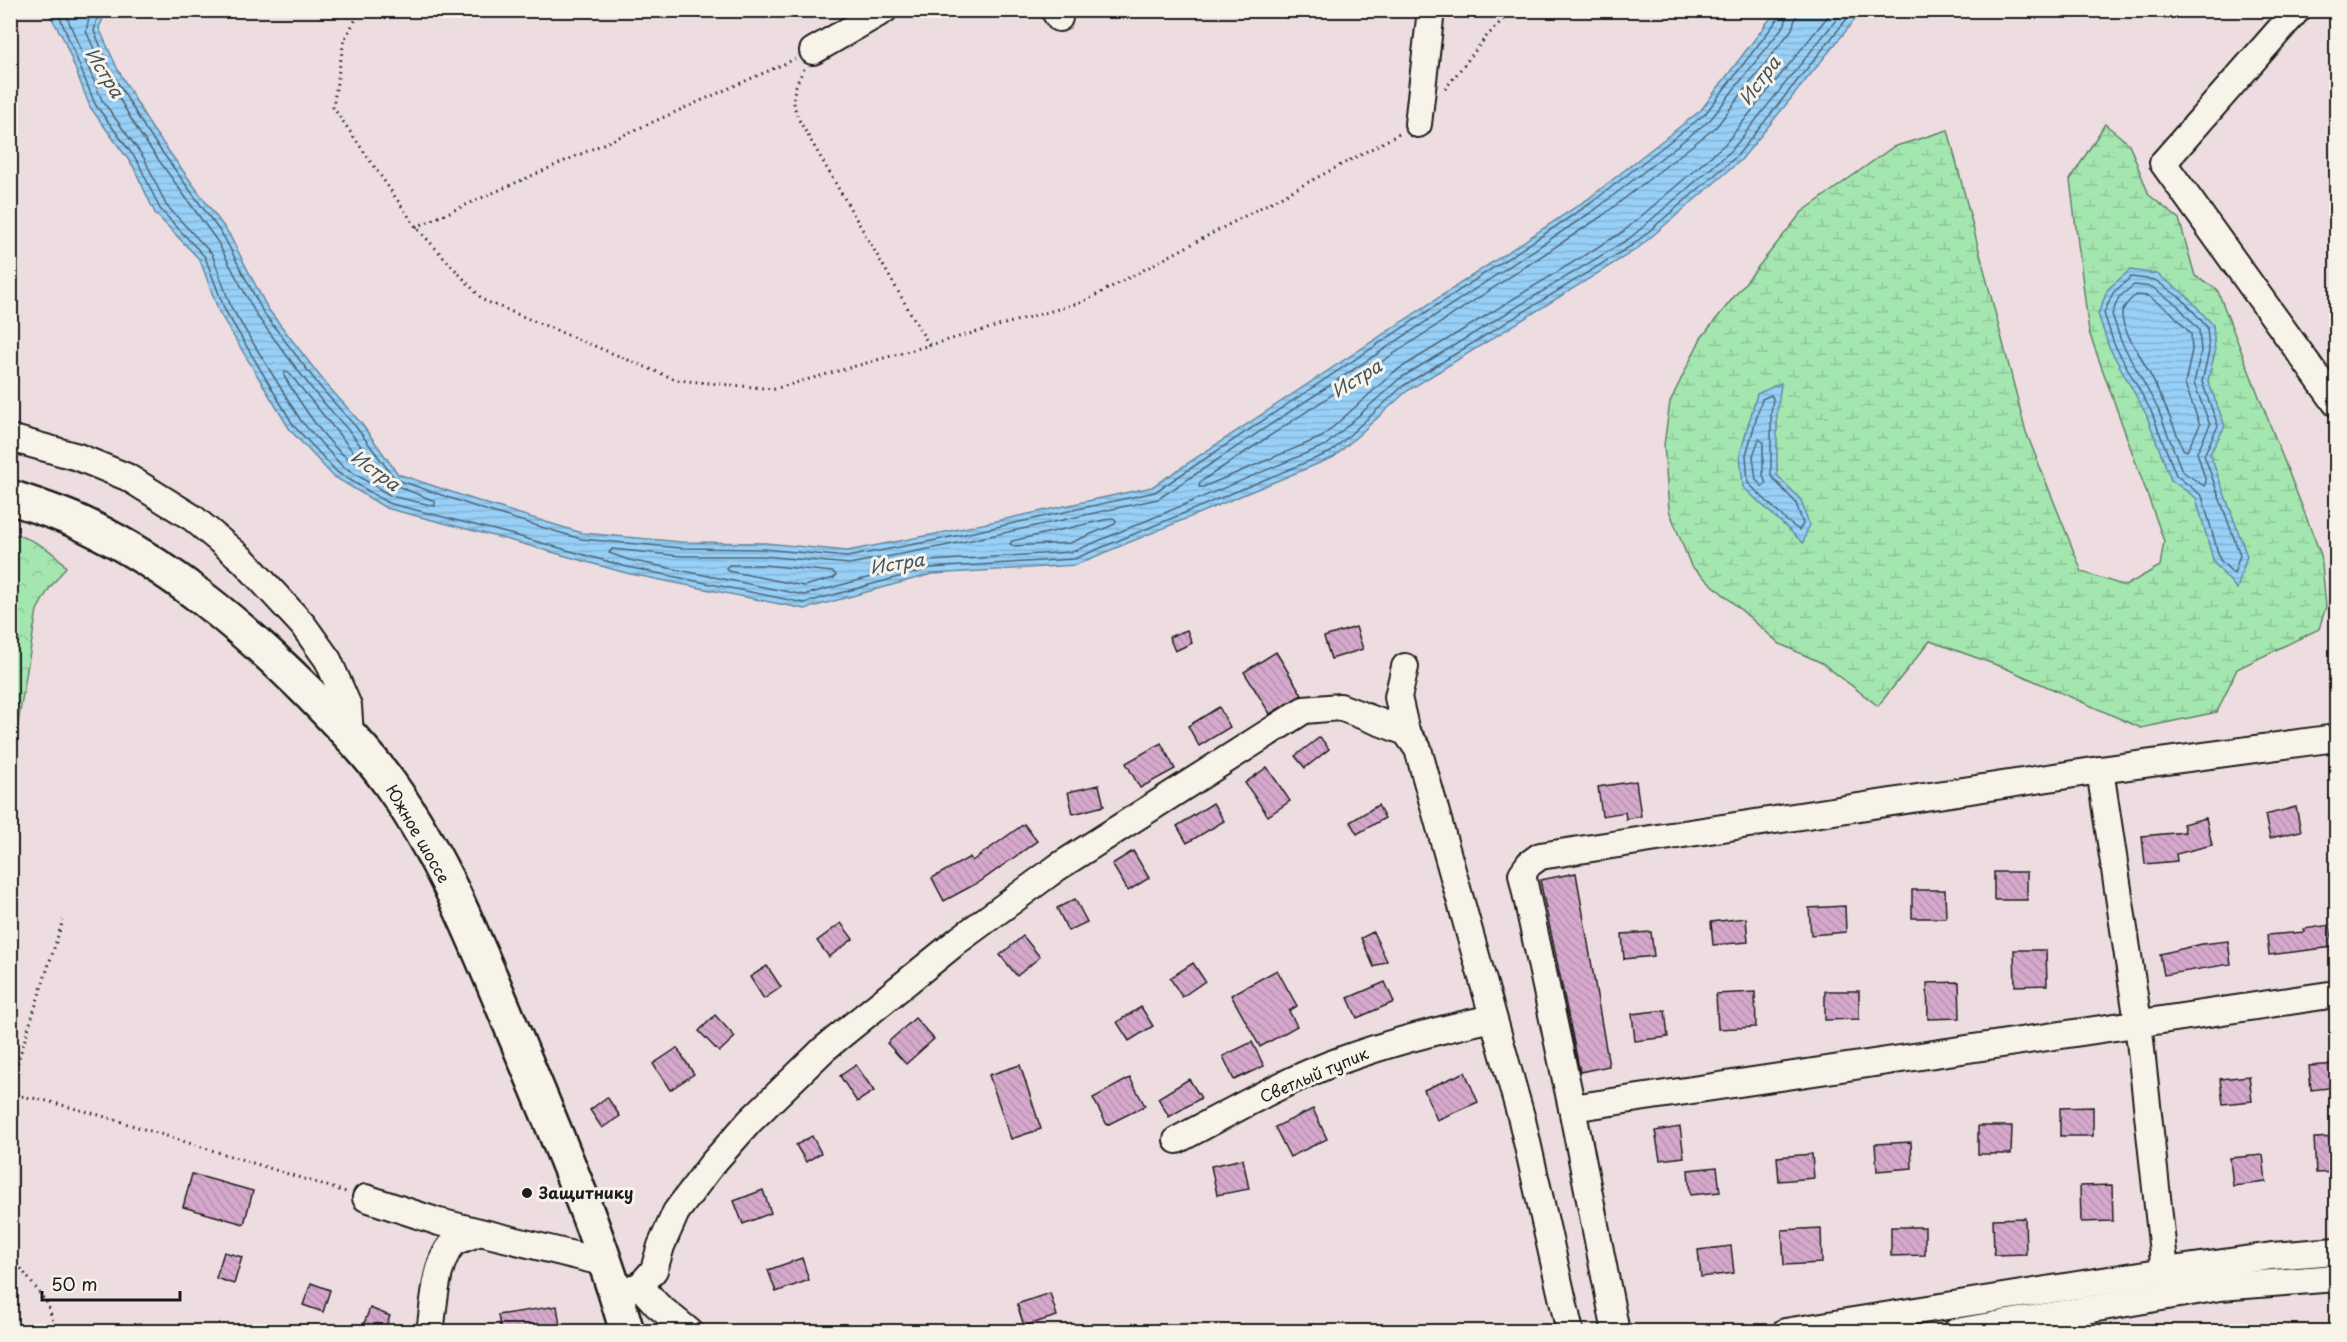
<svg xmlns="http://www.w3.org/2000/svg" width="2347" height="1342" font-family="'Playpen Sans',sans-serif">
  <defs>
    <pattern id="forest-crowns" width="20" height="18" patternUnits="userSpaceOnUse" patternTransform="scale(1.5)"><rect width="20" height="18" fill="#a4e6b0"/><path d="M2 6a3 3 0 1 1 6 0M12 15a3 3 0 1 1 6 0" fill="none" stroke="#8dc597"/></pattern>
    <pattern id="wetland-marsh" width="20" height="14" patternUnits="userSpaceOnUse" patternTransform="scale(1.5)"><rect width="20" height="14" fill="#a4e6b0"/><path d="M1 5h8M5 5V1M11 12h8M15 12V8" fill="none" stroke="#8dc597"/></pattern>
    <pattern id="water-rules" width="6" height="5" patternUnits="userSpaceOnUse" patternTransform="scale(1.5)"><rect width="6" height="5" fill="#98d0f7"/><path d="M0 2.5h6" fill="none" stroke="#82b2d3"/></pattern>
    <pattern id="building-back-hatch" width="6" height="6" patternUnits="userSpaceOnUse" patternTransform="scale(1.5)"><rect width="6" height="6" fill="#d6a9cc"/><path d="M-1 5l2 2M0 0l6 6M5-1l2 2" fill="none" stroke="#b791af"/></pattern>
  </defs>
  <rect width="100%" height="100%" fill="#eddde0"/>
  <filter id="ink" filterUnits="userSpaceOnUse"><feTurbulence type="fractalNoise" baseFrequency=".0167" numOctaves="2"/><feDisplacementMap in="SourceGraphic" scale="12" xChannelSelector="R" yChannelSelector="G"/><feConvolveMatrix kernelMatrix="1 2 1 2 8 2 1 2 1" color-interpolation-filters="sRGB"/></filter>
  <g filter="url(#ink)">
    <!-- forest -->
    <path fill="url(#forest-crowns)" stroke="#608166" stroke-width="1.5" d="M 11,534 C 30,537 55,551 66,567 L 49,589 L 37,610 L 11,766 Z"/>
    <!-- wetland -->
    <polygon fill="url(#wetland-marsh)" stroke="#608166" stroke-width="1.5" points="2105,124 2129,144 2149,195 2179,219 2195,276 2217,289 2321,555 2326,606 2319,629 2237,669 2217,712 2141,728 2005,668 1930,641 1878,706 1822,663 1780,644 1691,566 1669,510 1664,445 1670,402 1701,338 1802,212 1893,147 1948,130 2026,432 2082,572 2125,586 2160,566 2164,541 2089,332 2070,180"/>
    <!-- water -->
    <g fill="url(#water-rules)" stroke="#66889f" stroke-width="1.5">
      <polygon points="51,11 106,11 99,28 118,70 151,127 229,234 268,309 326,384 361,423 398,474 484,503 582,533 681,542 765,543 847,551 941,533 1152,487 1588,199 1701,110 1776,11 1862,11 1741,160 1637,249 1407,391 1334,457 1075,565 932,574 805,609 626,573 509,540 386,508 333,476 290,430 219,312 200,260 155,213 133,166 90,107 64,40 50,15"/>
      <polygon points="2130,270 2157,274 2186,295 2213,325 2215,352 2208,381 2225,426 2210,454 2247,556 2237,589 2214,563 2196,498 2171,480 2146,414 2109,347 2098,314 2108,289"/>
      <polygon points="1781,383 1777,414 1777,475 1801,500 1809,524 1803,543 1743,487 1740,454 1757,394"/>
    </g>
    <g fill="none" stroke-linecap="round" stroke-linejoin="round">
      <!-- shore -->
      <g stroke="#4e6474" stroke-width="1.5">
        <polyline points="57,10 95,104 138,162 160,209 205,257 225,310 294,426 337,472 388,503 510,534 627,567 804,603 931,568 1074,559 1331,452 1403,386 1634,244 1737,156 1854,10"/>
        <polyline points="64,10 102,100 144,158 166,205 212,254 231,307 301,421 342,466 391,496 435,506 435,501 389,483 350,432 315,393 257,316 217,241 140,134 106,76 86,31 91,10"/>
        <polyline points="99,10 94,31 112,73 146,130 224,237 263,312 321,388 356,427 395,479 482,509 581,539 681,548 764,549 847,557 942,539 1155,492 1591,203 1705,114 1778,19 1781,10"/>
        <polyline points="1789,10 1785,24 1710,120 1596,209 1158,499 944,546 849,564 764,556 681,556 612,549 609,553 629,560 804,595 930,561 1072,552 1326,445 1399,379 1630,238 1731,151 1844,10"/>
        <polyline points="1798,10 1792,29 1716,127 1602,216 1200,482 1199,487 1203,487 1322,437 1394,372 1624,231 1725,144 1833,10"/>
        <polygon points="2131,277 2155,280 2182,299 2207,327 2209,351 2202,382 2218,426 2204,455 2240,555 2234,574 2220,560 2202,496 2176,475 2151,411 2114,344 2104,313 2113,293"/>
        <polygon points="2134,285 2152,287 2177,305 2199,330 2201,351 2194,383 2210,425 2197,452 2206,482 2204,486 2182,471 2158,409 2121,341 2112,314 2119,297"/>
        <path d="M 2136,295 L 2148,296 L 2171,312 L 2191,334 L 2192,350 L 2185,384 L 2200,425 L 2187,451 L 2183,449 C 2168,412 2154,378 2133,344 C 2128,336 2121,321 2122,313 C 2124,305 2130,300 2136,295 Z"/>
        <path d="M 285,372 L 289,373 L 359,459 L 359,463 C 336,461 296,396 284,376 Z"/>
        <polygon points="1771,395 1773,398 1771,414 1771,476 1796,503 1803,524 1799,530 1788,522 1748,483 1746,455 1762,399"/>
        <polygon points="1759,439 1763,442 1763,475 1766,484 1763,487 1756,480 1753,456"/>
        <polygon points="1113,518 1116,520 1115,524 1070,543 1013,546 1010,544 1012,541"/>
        <polygon points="729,565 764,565 833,572 836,575 834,578 804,586 728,571 726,568"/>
      </g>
    </g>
    <!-- building -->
    <g fill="url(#building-back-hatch)" stroke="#1c1c1c" stroke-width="1.5">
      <polygon points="1356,627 1363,649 1331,659 1324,637"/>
      <polygon points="1187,630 1192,643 1175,651 1169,637"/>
      <polygon points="1276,652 1302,695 1270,714 1244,672"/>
      <polygon points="1219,707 1230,727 1199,746 1188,726"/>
      <polygon points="1320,737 1329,749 1305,768 1295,756"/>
      <polygon points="1161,743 1175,769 1140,788 1126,763"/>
      <polygon points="1267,767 1290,801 1268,816 1245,783"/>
      <polygon points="1636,781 1641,816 1626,819 1625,812 1602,816 1598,787"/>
      <polygon points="1099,785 1104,806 1073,814 1068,792"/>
      <polygon points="1213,803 1224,821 1187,843 1177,826"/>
      <polygon points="1378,805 1385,818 1357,834 1350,822"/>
      <polygon points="2296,807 2301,831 2270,838 2265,815"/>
      <polygon points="2206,818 2212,845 2176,854 2177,861 2145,864 2142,836 2185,832 2183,824"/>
      <polygon points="1024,824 1037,841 981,881 944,901 932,878 970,857 972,861"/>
      <polygon points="1133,851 1149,878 1128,891 1112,864"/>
      <rect x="1994" y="872" width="33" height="28"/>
      <polygon points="1576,873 1609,1066 1580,1072 1540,880"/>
      <polygon points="1912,890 1945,890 1946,918 1912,918"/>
      <polygon points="1075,899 1087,922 1068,931 1057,908"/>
      <polygon points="1845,906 1846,932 1811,935 1809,908"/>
      <polygon points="1746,918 1748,942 1713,945 1711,922"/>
      <polygon points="841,923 853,939 829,957 817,941"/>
      <polygon points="2330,925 2333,947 2269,955 2267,935 2305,932 2304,929"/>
      <polygon points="1373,932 1387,961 1374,967 1361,938"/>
      <polygon points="1651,932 1654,956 1624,959 1622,934"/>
      <polygon points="1023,936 1040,957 1017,976 1000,955"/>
      <polygon points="2228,941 2231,964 2164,975 2160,954 2202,944"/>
      <polygon points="2014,950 2046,950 2047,985 2015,986"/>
      <polygon points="1193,963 1205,981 1182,997 1170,978"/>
      <polygon points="767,966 781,987 764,999 750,977"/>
      <polygon points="1277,970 1297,1006 1289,1011 1297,1026 1260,1047 1231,995"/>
      <polygon points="1385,982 1394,1002 1357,1018 1348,998"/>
      <polygon points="1959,982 1960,1018 1928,1019 1927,983"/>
      <polygon points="1825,991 1859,991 1859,1019 1825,1020"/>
      <polygon points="1755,992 1756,1027 1718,1029 1716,994"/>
      <polygon points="1141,1007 1153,1026 1129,1041 1117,1022"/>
      <polygon points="1665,1010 1668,1037 1635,1041 1632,1014"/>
      <polygon points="715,1015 735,1037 719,1052 699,1031"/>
      <polygon points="915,1018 934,1039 906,1064 887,1043"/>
      <polygon points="1252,1042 1264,1066 1234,1080 1223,1056"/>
      <polygon points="677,1048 694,1074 670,1090 653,1064"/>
      <polygon points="2337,1064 2337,1087 2311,1090 2309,1066"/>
      <polygon points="856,1065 874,1091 857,1102 840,1076"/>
      <polygon points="1020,1065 1041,1129 1011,1139 989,1075"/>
      <polygon points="1465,1072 1478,1102 1437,1120 1424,1090"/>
      <polygon points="2249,1076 2252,1101 2223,1104 2220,1079"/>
      <polygon points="1130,1078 1145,1106 1107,1125 1093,1098"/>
      <polygon points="1189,1079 1201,1098 1169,1117 1158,1098"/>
      <polygon points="607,1097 620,1116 602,1128 590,1110"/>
      <polygon points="2093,1107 2093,1136 2060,1136 2060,1108"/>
      <polygon points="1313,1109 1327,1139 1290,1157 1275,1127"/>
      <polygon points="1978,1126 2012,1126 2011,1154 1978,1154"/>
      <polygon points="1680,1127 1684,1157 1660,1160 1655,1131"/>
      <polygon points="812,1136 821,1153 806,1162 796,1145"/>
      <polygon points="2337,1137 2337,1172 2316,1173 2314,1138"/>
      <polygon points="1911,1142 1912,1168 1877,1171 1875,1144"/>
      <polygon points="1812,1154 1814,1178 1779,1181 1777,1157"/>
      <polygon points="2263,1155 2266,1182 2233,1186 2230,1158"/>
      <polygon points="1243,1159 1249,1189 1217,1195 1211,1166"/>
      <polygon points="1717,1167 1720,1192 1690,1195 1688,1170"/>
      <polygon points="192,1174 253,1191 244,1224 183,1207"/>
      <polygon points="2112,1185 2113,1221 2081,1222 2080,1186"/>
      <polygon points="763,1190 771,1213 743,1224 734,1201"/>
      <polygon points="2025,1218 2026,1254 1994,1255 1993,1219"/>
      <polygon points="1891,1227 1925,1227 1925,1255 1891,1256"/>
      <polygon points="1821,1228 1822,1263 1784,1265 1782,1230"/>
      <polygon points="1731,1246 1734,1273 1701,1277 1698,1250"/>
      <polygon points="224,1252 242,1257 234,1284 216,1278"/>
      <polygon points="802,1258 809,1280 776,1292 768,1270"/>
      <polygon points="311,1283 330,1290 323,1312 303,1305"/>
      <polygon points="1050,1293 1057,1316 1024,1326 1017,1304"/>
      <polygon points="557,1306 561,1332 501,1332 498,1315"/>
      <polygon points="370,1308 390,1316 384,1332 375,1332 363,1326"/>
    </g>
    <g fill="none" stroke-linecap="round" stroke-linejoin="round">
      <defs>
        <g id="minor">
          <polyline points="1054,10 1059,18"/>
          <polyline points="2297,10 2163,163 2336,403"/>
          <polyline points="813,51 884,10"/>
          <polyline points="1418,124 1431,10"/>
          <polyline points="10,438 78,457 127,477 193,518 243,560 303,625 328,660 348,706 350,735"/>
          <polyline points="1405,667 1398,697 1406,732"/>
          <polyline points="2100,770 2138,1022 2165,1271 2272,1256 2336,1251"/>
          <polyline points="1572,1108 1522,874 1529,864 1540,856 2100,770 2336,738"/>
          <path d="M 1177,1140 C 1231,1112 1285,1080 1342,1060 C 1391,1042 1442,1029 1493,1018"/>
          <polyline points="366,1198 439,1222 606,1263"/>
          <polyline points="640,1286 654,1270 661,1246 676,1212 712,1164 750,1121 824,1049 960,939 1058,867 1304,710 1340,707 1406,732 1418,749 1522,1120 1570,1332"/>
          <polyline points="625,1290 640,1286 657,1305 690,1332"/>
          <path d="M 430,1332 C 434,1307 435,1262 453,1244 C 459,1239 472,1236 479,1232"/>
          <polyline points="1616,1332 1572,1108 2336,994"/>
          <polyline points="1785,1332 2165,1271"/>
          <polyline points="1956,1332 2220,1287 2336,1278"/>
        </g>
        <path id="major" d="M 10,497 C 36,506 63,514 87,526 C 172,567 245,629 311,695 C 339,724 367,752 390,784 C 450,868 486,968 526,1062 C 563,1151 601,1239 627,1332"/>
      </defs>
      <!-- minor casing -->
      <use href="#minor" stroke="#1c1c1c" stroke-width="30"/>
      <!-- major casing -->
      <use href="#major" stroke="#1c1c1c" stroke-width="38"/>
      <!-- path -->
      <g stroke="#1c1c1c" stroke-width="3" stroke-dasharray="1.5 4.5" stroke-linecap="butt">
        <polyline points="361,10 344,40 333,107 416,227 483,300 677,380 774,389 1083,302 1401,133"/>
        <polyline points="10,14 18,10"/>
        <path d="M 804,69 C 793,89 790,99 799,120 L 929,345"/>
        <polyline points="1445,89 1486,37 1512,10"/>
        <polyline points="416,227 795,59"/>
        <polyline points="10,1086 63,920"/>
        <polyline points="10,1094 43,1100 99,1115 346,1192"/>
        <polyline points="10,1254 47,1303 57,1332"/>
      </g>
      <!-- minor -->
      <use href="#minor" stroke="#f7f3e8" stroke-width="26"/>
      <!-- major -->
      <use href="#major" stroke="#f7f3e8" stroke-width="33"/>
    </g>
  </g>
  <!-- markers -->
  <circle fill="#1c1c1c" stroke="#f7f3e8" stroke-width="2" cx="527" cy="1193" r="6"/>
  <g text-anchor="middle" stroke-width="6" stroke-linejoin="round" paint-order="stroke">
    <!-- street labels -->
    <g font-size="16" fill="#1c1c1c" stroke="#f7f3e8">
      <text transform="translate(418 834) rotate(60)" y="6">Южное шоссе</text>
      <text transform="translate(1314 1075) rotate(-23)" y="6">Светлый тупик</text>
    </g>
    <!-- poi labels -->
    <g font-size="16" font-weight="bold" fill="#1c1c1c" stroke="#f7f3e8" text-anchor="start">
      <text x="539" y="1199">Защитнику</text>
    </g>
    <!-- water labels -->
    <g font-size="18" font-style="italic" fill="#41525e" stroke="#f7f3e8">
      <text transform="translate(104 73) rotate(58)" y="6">Истра</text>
      <text transform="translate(1760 81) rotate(-53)" y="6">Истра</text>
      <text transform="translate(1357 379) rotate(-32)" y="6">Истра</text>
      <text transform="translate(375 471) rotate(36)" y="6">Истра</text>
      <text transform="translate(897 564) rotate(-9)" y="6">Истра</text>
    </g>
  </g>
  <!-- margin -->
  <rect width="2347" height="1342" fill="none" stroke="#f7f3e8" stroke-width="36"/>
  <rect x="18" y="18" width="2311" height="1306" fill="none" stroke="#1c1c1c" stroke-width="2" filter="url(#ink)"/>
  <!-- scale -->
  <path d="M42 1291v9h138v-9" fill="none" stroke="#1c1c1c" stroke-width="3"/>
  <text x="51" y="1291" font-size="18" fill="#1c1c1c" stroke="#f7f3e8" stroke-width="4.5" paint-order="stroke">50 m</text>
</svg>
